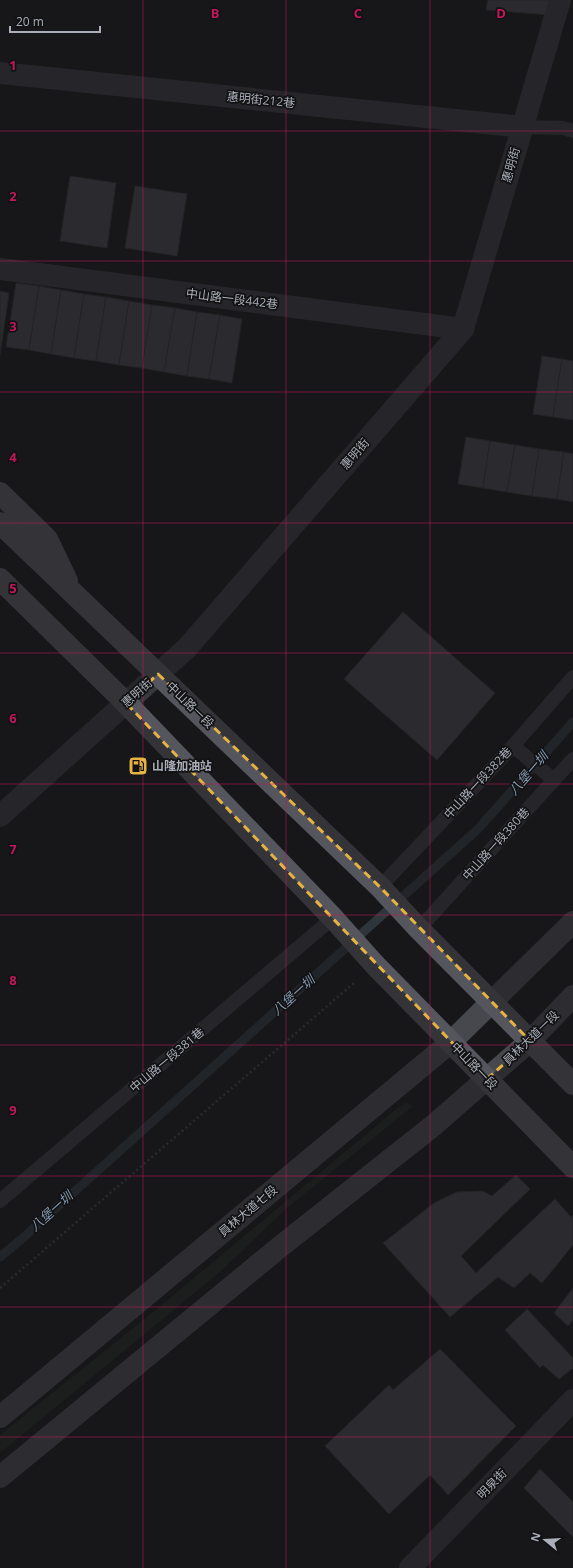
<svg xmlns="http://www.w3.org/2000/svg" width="573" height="1568" font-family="'Open Sans','Noto Sans TC',sans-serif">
  <rect width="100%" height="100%" fill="#171719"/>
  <!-- green -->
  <polygon fill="#1f2720" points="407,1103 413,1106 288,1207 221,1271 0,1453 0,1435 152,1313 399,1107"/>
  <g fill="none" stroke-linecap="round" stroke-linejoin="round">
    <!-- stream -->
    <polyline stroke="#2e363c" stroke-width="9" points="0,1257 24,1237 478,829 573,722"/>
  </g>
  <!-- building -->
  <g fill="#444449" stroke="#313135">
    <polygon points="488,0 554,0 551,15 486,10"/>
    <polygon points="70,176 116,183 107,248 60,241"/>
    <polygon points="135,186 187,194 177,256 125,248"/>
    <polygon points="16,283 39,286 29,350 6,347"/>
    <polygon points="39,286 61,290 51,354 29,350"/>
    <polygon points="61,290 84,294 74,358 51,354"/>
    <polygon points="0,291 9,293 0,355"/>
    <polygon points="84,294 106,297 96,361 74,358"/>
    <polygon points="106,297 129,301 119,365 96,361"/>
    <polygon points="129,301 152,305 142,368 119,365"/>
    <polygon points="152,305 175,308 164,372 142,368"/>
    <polygon points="175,308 197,312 187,376 164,372"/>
    <polygon points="197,312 220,315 209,379 187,376"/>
    <polygon points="220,315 242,319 232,383 209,379"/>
    <polygon points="542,356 562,359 553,417 533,414"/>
    <polygon points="562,359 573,361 573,420 553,417"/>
    <polygon points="466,437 490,441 483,488 458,484"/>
    <polygon points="490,441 515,445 507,492 483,488"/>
    <polygon points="515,445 539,449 532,496 507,492"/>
    <polygon points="539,449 564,452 557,499 532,496"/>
    <polygon points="564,452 573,454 573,502 557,499"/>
    <polygon points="403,612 495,693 437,760 344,679"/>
    <polygon points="516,1175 530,1189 461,1256 476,1273 555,1199 571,1217 573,1215 573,1245 542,1283 530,1273 514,1288 498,1277 450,1317 383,1243 434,1203 457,1192 483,1191 492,1196"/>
    <polygon points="573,1288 573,1320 568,1326 554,1313"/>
    <polygon points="527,1309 573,1358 573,1368 559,1379 543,1365 540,1368 505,1330"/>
    <polygon points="440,1349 516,1426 448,1495 430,1475 389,1514 325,1446 389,1385 393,1390"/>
    <polygon points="540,1469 573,1502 573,1537 524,1488"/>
  </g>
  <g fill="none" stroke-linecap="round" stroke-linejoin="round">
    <!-- path -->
    <polyline stroke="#3e4045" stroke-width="2.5" stroke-dasharray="2 3" stroke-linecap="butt" points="0,1288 354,983"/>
    <!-- service -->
    <g stroke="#38393e" stroke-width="14">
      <polyline points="523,127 563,128 573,131"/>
      <polyline points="513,746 554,780"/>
      <polyline points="380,887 513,746 573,677"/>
      <polyline points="419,929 573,759"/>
      <polyline points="0,1201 333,918"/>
    </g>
    <!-- minor -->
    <g stroke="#38393e" stroke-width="22">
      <polyline points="0,73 523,127"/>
      <polyline points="0,269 463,329"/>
      <polyline points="0,816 187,648 463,329 560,0"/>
      <polyline points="410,1568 573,1400"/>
    </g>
    <!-- secondary -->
    <g stroke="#47484e" stroke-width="22">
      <polyline points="0,1417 451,1042 573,922"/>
      <polyline points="0,1477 281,1246 434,1125 530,1041 573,996"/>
    </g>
    <!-- primary -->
    <g stroke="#55565d" stroke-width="22">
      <polyline points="0,493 47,539 67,581"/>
      <polyline points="0,523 380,887 419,929 573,1084"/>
      <polyline points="0,579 126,703 333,918 375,965 573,1167"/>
    </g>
  </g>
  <!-- marked area -->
  <path d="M0 0H573V1568H0ZM 158,674 L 380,887 L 530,1041 L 487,1079 L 126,703 Z" fill="#171719" fill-opacity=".55" fill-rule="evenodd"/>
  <path fill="none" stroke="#e6b242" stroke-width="3" stroke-dasharray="8 5" stroke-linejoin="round" d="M 158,674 L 380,887 L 530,1041 L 487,1079 L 126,703 Z"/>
  <!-- grid -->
  <path fill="none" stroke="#c2185b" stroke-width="1" stroke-opacity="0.55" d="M 143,0 L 143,1568M 286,0 L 286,1568M 430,0 L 430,1568M 0,131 L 573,131M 0,261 L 573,261M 0,392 L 573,392M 0,523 L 573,523M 0,653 L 573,653M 0,784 L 573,784M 0,915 L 573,915M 0,1045 L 573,1045M 0,1176 L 573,1176M 0,1307 L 573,1307M 0,1437 L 573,1437"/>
  <!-- icons -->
  <defs>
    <symbol id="fuel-square" viewBox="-11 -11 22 22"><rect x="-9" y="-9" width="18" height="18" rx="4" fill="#e6b242" stroke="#121214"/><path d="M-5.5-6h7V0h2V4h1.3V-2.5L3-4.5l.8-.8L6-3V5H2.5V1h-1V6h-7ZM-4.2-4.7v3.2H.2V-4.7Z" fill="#111"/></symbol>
  </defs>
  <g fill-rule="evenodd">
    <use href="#fuel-square" x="127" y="755" width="22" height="22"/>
  </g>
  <g text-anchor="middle" stroke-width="3.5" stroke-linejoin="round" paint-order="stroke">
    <!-- street labels -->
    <g font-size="12" fill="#aaaeb8" stroke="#121214">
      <text transform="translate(261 100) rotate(6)" y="4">惠明街212巷</text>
      <text transform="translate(511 165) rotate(-74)" y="4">惠明街</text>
      <text transform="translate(232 299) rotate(7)" y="4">中山路一段442巷</text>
      <text transform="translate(355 454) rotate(-49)" y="4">惠明街</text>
      <text transform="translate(137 693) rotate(-42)" y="4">惠明街</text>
      <text transform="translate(190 705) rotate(44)" y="4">中山路一段</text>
      <text transform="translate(478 783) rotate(-47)" y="4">中山路一段382巷</text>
      <text transform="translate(496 844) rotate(-48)" y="4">中山路一段380巷</text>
      <text transform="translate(531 1038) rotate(-44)" y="4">員林大道一段</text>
      <text transform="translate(167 1060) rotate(-40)" y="4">中山路一段381巷</text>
      <text transform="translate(474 1066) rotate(46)" y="4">中山路一段</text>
      <text transform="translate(248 1211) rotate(-40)" y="4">員林大道七段</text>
      <text transform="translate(492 1484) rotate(-46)" y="4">明泉街</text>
    </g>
    <!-- poi labels -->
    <g font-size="12" font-weight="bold" fill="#aaaeb8" stroke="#121214" text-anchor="start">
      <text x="152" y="770">山隆加油站</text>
    </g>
    <!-- water labels -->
    <g font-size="13" font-style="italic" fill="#849bb1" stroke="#121214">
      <text transform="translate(528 773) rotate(-49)" y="5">八堡一圳</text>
      <text transform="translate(293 995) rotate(-42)" y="5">八堡一圳</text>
      <text transform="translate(51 1211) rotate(-42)" y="5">八堡一圳</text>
    </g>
  </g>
  <g font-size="13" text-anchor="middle" font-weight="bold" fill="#c2185b" stroke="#121214" stroke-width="3.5" stroke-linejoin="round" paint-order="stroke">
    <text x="215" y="18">B</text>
    <text x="358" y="18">C</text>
    <text x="501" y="18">D</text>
    <text x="13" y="70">1</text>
    <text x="13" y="201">2</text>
    <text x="13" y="331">3</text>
    <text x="13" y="462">4</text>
    <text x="13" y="593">5</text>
    <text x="13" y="723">6</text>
    <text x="13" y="854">7</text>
    <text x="13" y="985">8</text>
    <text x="13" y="1115">9</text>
  </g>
  <!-- north arrow -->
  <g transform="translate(545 1540) rotate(288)" stroke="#121214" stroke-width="3" paint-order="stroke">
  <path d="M0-3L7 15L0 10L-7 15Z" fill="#aaaeb8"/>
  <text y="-6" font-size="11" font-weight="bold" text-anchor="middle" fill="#aaaeb8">N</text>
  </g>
  <!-- scale -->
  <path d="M10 26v6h90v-6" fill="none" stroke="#aaaeb8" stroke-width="2"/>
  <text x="16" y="26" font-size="12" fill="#aaaeb8" stroke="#121214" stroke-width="3" paint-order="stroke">20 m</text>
</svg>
